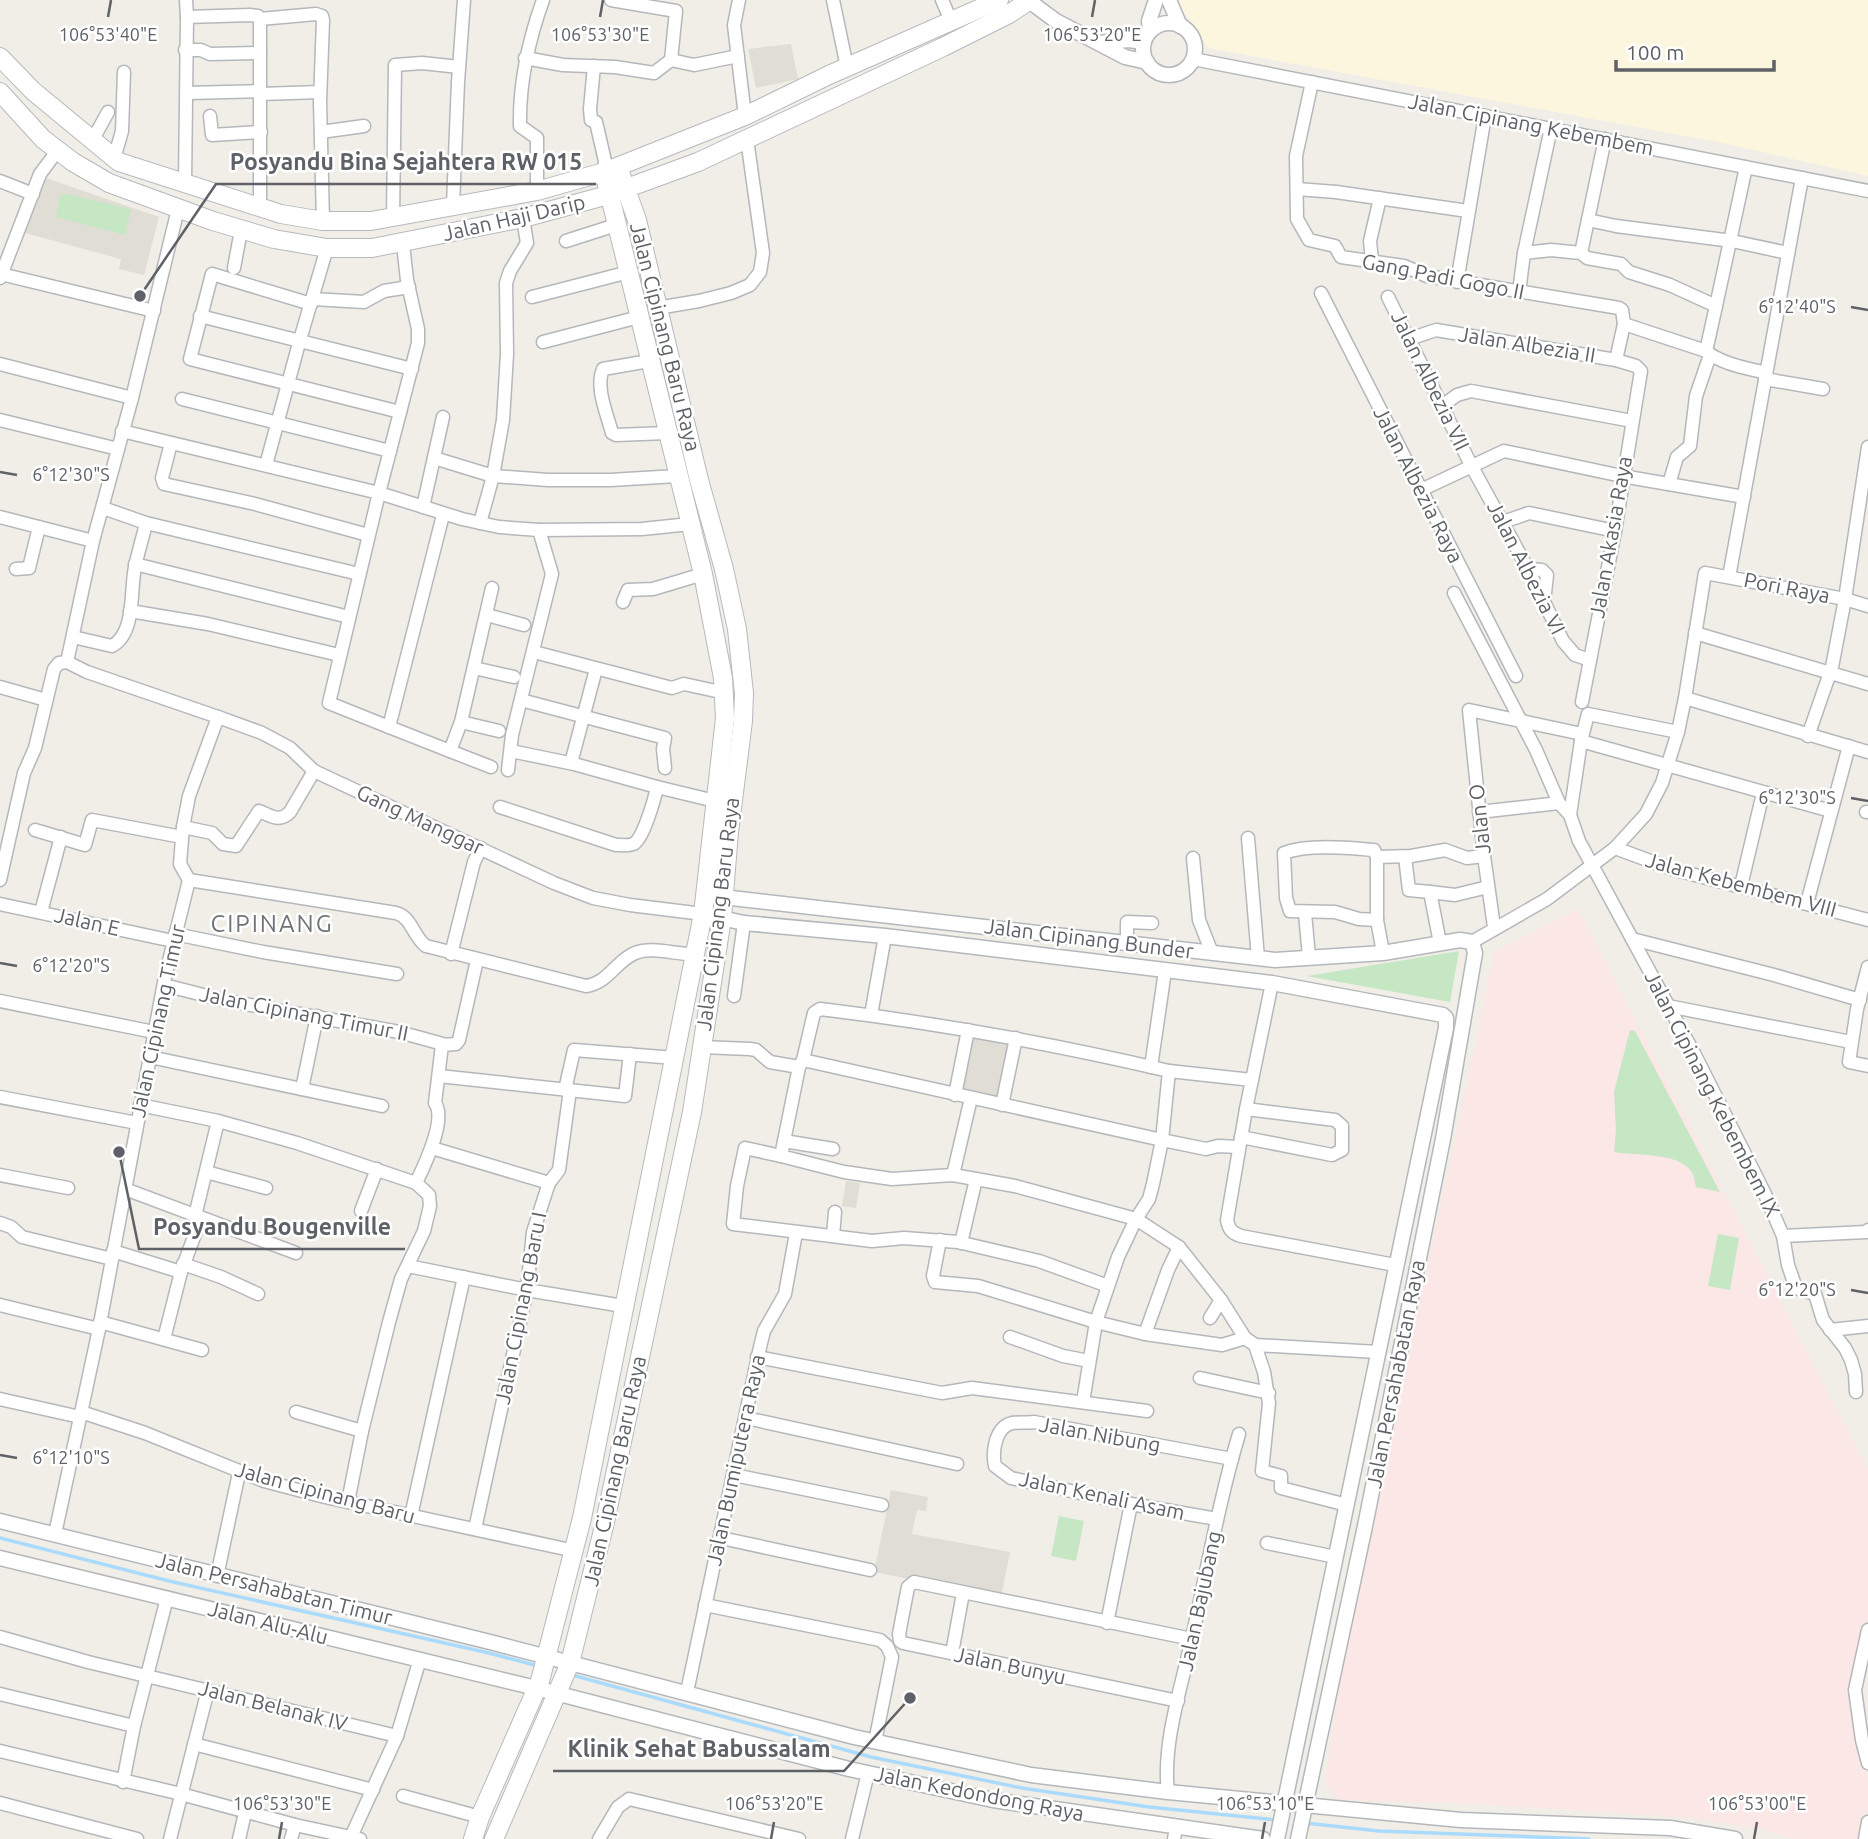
<svg xmlns="http://www.w3.org/2000/svg" width="1868" height="1839" font-family="Ubuntu,sans-serif">
  <rect width="100%" height="100%" fill="#f0eee7"/>
  <!-- commercial -->
  <polygon fill="#fdf6df" points="1176,0 1868,0 1868,176 1718,142 1208,48"/>
  <!-- education -->
  <g fill="#e0ddd5">
    <polygon points="791,44 798,79 756,88 748,49"/>
    <polygon points="40,176 159,217 144,275 119,269 121,259 25,233"/>
    <polygon points="970,1035 1011,1042 1000,1101 959,1093"/>
    <polygon points="846,1181 860,1183 856,1208 842,1206"/>
    <polygon points="891,1490 928,1497 926,1511 917,1510 912,1534 1010,1552 1001,1597 874,1572"/>
  </g>
  <!-- medical -->
  <polygon fill="#fbe7e5" points="1578,909 1868,1470 1868,1618 1862,1639 1857,1714 1868,1786 1868,1807 1863,1839 1796,1839 1760,1829 1693,1818 1478,1804 1338,1800 1325,1783 1337,1700 1367,1541 1459,1122 1494,952"/>
  <!-- green -->
  <g fill="#c5e7c4">
    <polygon points="61,193 131,209 125,235 56,217"/>
    <polygon points="1459,951 1450,1002 1307,976"/>
    <path d="M 1630,1030 L 1635,1031 L 1720,1192 L 1696,1187 C 1695,1183 1694,1174 1691,1171 C 1678,1152 1635,1156 1614,1152 L 1616,1130 L 1614,1092 Z"/>
    <polygon points="1718,1234 1739,1238 1730,1290 1708,1286"/>
    <polygon points="1059,1516 1084,1521 1076,1561 1051,1556"/>
  </g>
  <g fill="none" stroke-linecap="round" stroke-linejoin="round">
    <!-- stream -->
    <g stroke="#aadbfd" stroke-width="3.5">
      <polyline points="0,1538 169,1581 489,1653 538,1666"/>
      <polyline points="572,1675 871,1757 1022,1788 1149,1807 1276,1820"/>
      <polyline points="1305,1823 1379,1831 1589,1839"/>
    </g>
    <defs>
      <g id="minor">
        <polyline points="186,0 187,17"/>
        <polyline points="611,0 676,11 671,60"/>
        <polyline points="739,0 734,25 745,116"/>
        <polyline points="833,0 847,67"/>
        <polyline points="942,0 951,21"/>
        <polyline points="185,50 201,50 210,54 260,53"/>
        <polyline points="525,58 563,65 615,67 654,73 671,60 694,65 738,56"/>
        <polyline points="1193,59 1868,191"/>
        <polyline points="594,66 590,109 591,120 596,122 605,161 604,172"/>
        <polyline points="1312,82 1296,156 1297,219 1309,240 1335,246 1341,257 1404,266 1427,276 1619,308 1622,310 1624,324 1616,360"/>
        <polyline points="187,93 261,91"/>
        <polyline points="261,94 320,92"/>
        <polyline points="210,116 212,135 261,132"/>
        <polyline points="321,132 364,126"/>
        <polyline points="92,141 108,112"/>
        <polyline points="114,159 122,131 124,72"/>
        <polyline points="0,181 33,194"/>
        <polyline points="185,183 187,17 250,15 258,16 260,19"/>
        <polyline points="1297,189 1336,192 1468,211"/>
        <path d="M 537,191 L 537,138 L 520,126 C 519,82 528,42 543,0"/>
        <polyline points="453,205 458,82 464,0"/>
        <polyline points="260,208 260,19 316,14 322,16 323,20 320,102 323,221"/>
        <polyline points="393,218 395,65 422,63 459,67"/>
        <polyline points="1588,220 1616,226 1732,241 1788,253"/>
        <polyline points="566,241 616,225"/>
        <polyline points="403,244 407,280 418,329 418,343 379,493 462,519 499,527 539,530 552,574 512,735 508,770"/>
        <polyline points="1524,253 1551,250 1581,253 1587,258 1621,264 1629,272 1670,285 1716,306 1706,351"/>
        <polyline points="1581,253 1605,139"/>
        <polyline points="1372,261 1370,241 1380,198"/>
        <polyline points="234,268 241,230"/>
        <polyline points="1,274 154,311"/>
        <polyline points="0,278 40,174 58,150"/>
        <polyline points="1457,282 1485,116"/>
        <polyline points="1519,292 1524,253 1551,128"/>
        <polyline points="1321,293 1516,676"/>
        <polyline points="532,297 629,272"/>
        <polyline points="1388,297 1471,465 1528,569 1563,641 1575,655 1590,660"/>
        <polyline points="313,299 364,302 384,291 409,287"/>
        <polyline points="311,304 212,274 190,359 400,412"/>
        <polyline points="1716,306 1746,167"/>
        <polyline points="657,308 699,301 731,293 750,285 760,272 763,253 747,139"/>
        <polyline points="200,316 412,369"/>
        <path d="M 1624,324 L 1706,351 C 1721,364 1747,368 1766,373"/>
        <polyline points="1409,339 1436,330 1616,360 1636,366 1641,371 1615,531 1582,702"/>
        <polyline points="543,342 639,317"/>
        <path d="M 649,361 L 603,369 C 595,387 607,414 612,433 L 616,435 L 667,433"/>
        <polyline points="0,364 132,398"/>
        <polyline points="1765,379 1823,389"/>
        <polyline points="182,399 390,451"/>
        <polyline points="1442,406 1457,395 1471,391 1632,421"/>
        <polyline points="0,420 118,449"/>
        <polyline points="122,431 379,493 329,703 389,727 443,515"/>
        <polyline points="171,443 162,478 164,484 255,504 368,535"/>
        <polyline points="434,458 493,476 548,480 610,480 677,476"/>
        <polyline points="266,465 299,343 327,248"/>
        <polyline points="1669,484 1677,457 1690,446 1696,396 1710,355"/>
        <polyline points="1421,490 1504,451 1622,476 1744,497"/>
        <polyline points="423,507 443,417"/>
        <polyline points="103,508 146,523 359,574"/>
        <polyline points="0,517 93,541"/>
        <polyline points="1503,522 1529,513 1615,531"/>
        <polyline points="480,523 493,476 503,420 507,354 506,283 510,271 527,243 523,218"/>
        <polyline points="539,530 642,529 690,524"/>
        <polyline points="135,564 349,617"/>
        <polyline points="16,569 29,568 39,527"/>
        <polyline points="1528,569 1542,570 1547,575 1544,602"/>
        <polyline points="1729,577 1802,178"/>
        <polyline points="1454,593 1536,750 1559,803 1570,815 1579,841 1695,1055 1764,1192 1783,1236 1788,1265 1796,1288 1815,1294 1823,1320 1845,1348 1851,1360 1855,1374 1856,1392"/>
        <polyline points="623,602 628,590 653,589 703,574"/>
        <polyline points="130,611 208,624 339,655"/>
        <polyline points="487,615 524,625"/>
        <polyline points="1695,633 1868,684"/>
        <path d="M 73,637 L 112,646 C 136,633 130,590 135,567 C 138,552 143,537 146,523"/>
        <polyline points="534,652 672,688 684,684 725,693"/>
        <polyline points="67,662 93,541 132,398 178,209"/>
        <polyline points="474,668 514,677"/>
        <polyline points="0,687 46,700"/>
        <polyline points="1685,698 1868,752"/>
        <polyline points="521,700 665,738 663,749 665,768"/>
        <polyline points="218,717 262,733 290,748 314,771"/>
        <polyline points="461,722 499,731"/>
        <polyline points="389,727 450,751 461,722 492,588"/>
        <polyline points="1678,732 1588,714 1581,741 1831,811"/>
        <polyline points="1808,736 1832,667 1845,599 1868,447"/>
        <polyline points="450,751 491,767"/>
        <polyline points="511,751 574,764 657,787"/>
        <polyline points="571,763 596,669"/>
        <path d="M 500,807 L 616,845 C 621,845 629,846 633,844 C 643,841 655,797 657,787 L 715,801"/>
        <polyline points="1479,812 1559,803"/>
        <polyline points="1866,812 1868,812"/>
        <polyline points="1570,815 1581,741"/>
        <path d="M 183,827 L 212,833 L 223,844 L 236,846 L 259,811 C 272,816 279,823 290,812 L 314,771 L 554,883 L 593,898 L 630,905 L 703,914"/>
        <polyline points="35,830 85,845 92,820 182,837"/>
        <polyline points="1248,838 1258,958"/>
        <polyline points="1615,848 1672,869 1868,920"/>
        <polyline points="1377,857 1377,920 1383,953"/>
        <polyline points="1405,857 1409,890 1430,892 1440,943"/>
        <polyline points="1193,858 1199,920 1212,953"/>
        <polyline points="0,880 24,773 35,748 54,669 59,663 67,662"/>
        <path d="M 189,880 L 396,913 C 412,917 413,937 426,946 L 586,986 C 608,983 616,961 635,953 C 654,946 675,955 695,954"/>
        <polyline points="1741,886 1763,793"/>
        <polyline points="1430,892 1455,895 1488,887"/>
        <polyline points="1807,903 1849,746"/>
        <polyline points="0,904 173,941"/>
        <polyline points="41,912 61,837"/>
        <polyline points="1305,913 1309,957"/>
        <path d="M 1377,920 L 1359,919 L 1335,912 L 1290,911 L 1286,898 L 1284,853 C 1308,844 1349,848 1374,850 L 1377,857 L 1411,856 L 1445,850 L 1467,858 L 1484,856"/>
        <polyline points="1494,927 1484,856 1469,710 1582,734"/>
        <polyline points="175,934 263,952 397,974"/>
        <polyline points="1632,939 1774,975 1860,1000"/>
        <polyline points="1472,942 1547,899 1615,848 1646,814 1662,783 1678,732 1685,698 1705,573 1845,599 1868,606"/>
        <polyline points="1127,943 1127,922 1152,923"/>
        <polyline points="451,954 474,862 481,848"/>
        <polyline points="1868,967 1857,1009 1849,1062 1868,1066"/>
        <path d="M 1272,983 L 1246,1109 L 1227,1220 C 1229,1230 1232,1233 1241,1236 L 1395,1265"/>
        <polyline points="164,985 223,1000 399,1032 443,1044"/>
        <polyline points="734,996 744,923"/>
        <polyline points="0,1001 154,1032"/>
        <polyline points="1668,1006 1851,1042"/>
        <polyline points="871,1015 885,936"/>
        <polyline points="701,1047 750,1049 756,1050 770,1062 799,1067"/>
        <polyline points="150,1057 382,1106"/>
        <polyline points="803,1060 799,1067 781,1156 844,1172 892,1179 953,1175 1015,1186 1136,1219 1179,1247 1221,1300 1245,1338 1255,1345"/>
        <polyline points="1151,1067 1165,971"/>
        <polyline points="1169,1071 1252,1080"/>
        <polyline points="439,1076 625,1096 630,1054"/>
        <polyline points="302,1089 317,1016"/>
        <polyline points="565,1090 574,1050 675,1058"/>
        <polyline points="955,1095 968,1030"/>
        <polyline points="0,1097 137,1123"/>
        <polyline points="140,1105 218,1121 297,1143 416,1183 429,1195 430,1206 424,1231 401,1279 389,1322 362,1431 348,1502"/>
        <polyline points="1002,1105 1016,1038"/>
        <polyline points="1241,1137 1332,1155 1342,1150 1342,1126 1335,1120 1246,1109"/>
        <polyline points="784,1141 833,1149"/>
        <polyline points="432,1148 549,1183"/>
        <polyline points="781,1156 745,1148 737,1186 733,1224 872,1241 904,1238 958,1242 1039,1261 1108,1286"/>
        <polyline points="206,1172 266,1188"/>
        <polyline points="0,1175 68,1188"/>
        <polyline points="953,1175 971,1098"/>
        <path d="M 416,1183 C 424,1166 447,1120 435,1103 L 442,1045 L 456,1044 L 459,1040 L 477,960"/>
        <polyline points="125,1189 296,1253"/>
        <polyline points="361,1211 377,1169"/>
        <polyline points="195,1216 218,1121"/>
        <polyline points="0,1223 11,1227 22,1237 112,1259"/>
        <polyline points="833,1236 835,1212"/>
        <polyline points="1783,1236 1866,1232 1868,1230"/>
        <polyline points="940,1240 933,1276 935,1282 978,1286 1096,1322 1145,1334 1222,1345 1245,1338"/>
        <polyline points="961,1243 976,1179"/>
        <polyline points="113,1251 181,1272"/>
        <polyline points="183,1264 221,1277 258,1294"/>
        <polyline points="408,1266 527,1290 623,1306"/>
        <polyline points="0,1305 99,1329"/>
        <polyline points="1210,1318 1221,1300"/>
        <polyline points="100,1322 202,1350"/>
        <polyline points="1830,1330 1868,1326"/>
        <polyline points="1145,1334 1168,1270 1179,1247"/>
        <polyline points="1010,1337 1063,1356 1089,1361"/>
        <polyline points="164,1339 181,1272 201,1218"/>
        <polyline points="1255,1345 1264,1372 1269,1403 1262,1471 1281,1476 1281,1488 1347,1505"/>
        <polyline points="1255,1345 1378,1352"/>
        <polyline points="757,1357 942,1393 972,1388 1147,1411"/>
        <polyline points="1200,1378 1269,1393"/>
        <polyline points="0,1399 80,1417"/>
        <path d="M 1083,1402 L 1096,1322 L 1118,1257 L 1136,1219 L 1149,1199 L 1153,1184 L 1162,1140 L 1169,1071 C 1054,1044 938,1023 820,1009 L 814,1013 L 803,1060 L 1162,1140 L 1206,1149 L 1218,1146 L 1239,1147"/>
        <polyline points="81,1412 145,1433 264,1481 325,1497 575,1551"/>
        <polyline points="296,1412 362,1431"/>
        <polyline points="746,1418 957,1464"/>
        <polyline points="734,1475 882,1505"/>
        <polyline points="411,1516 464,1277"/>
        <path d="M 1217,1519 L 1131,1504 L 1011,1478 L 995,1466 C 992,1452 995,1427 1012,1423 C 1019,1422 1027,1423 1034,1422 L 1232,1459"/>
        <polyline points="475,1529 527,1290 533,1232 549,1183 559,1170 570,1090"/>
        <polyline points="55,1534 99,1329 165,977 189,880 180,864 183,827 189,796 218,717 87,672 67,662"/>
        <polyline points="721,1538 870,1570"/>
        <polyline points="1267,1543 1336,1557"/>
        <polyline points="217,1576 239,1473"/>
        <polyline points="705,1605 880,1640 887,1646 892,1657 875,1742"/>
        <polyline points="1107,1623 1131,1504"/>
        <polyline points="1868,1630 1855,1690 1862,1740 1868,1763"/>
        <polyline points="0,1637 88,1662 397,1736"/>
        <polyline points="952,1653 963,1593"/>
        <polyline points="687,1692 760,1347 764,1331 785,1294 796,1233"/>
        <polyline points="0,1694 134,1726"/>
        <polyline points="1178,1701 903,1643 900,1641 899,1634 908,1587 914,1582 1192,1639"/>
        <polyline points="194,1744 373,1790"/>
        <polyline points="0,1751 181,1794 295,1825 360,1839"/>
        <polyline points="123,1782 134,1726 167,1598"/>
        <path d="M 1168,1792 C 1162,1743 1182,1686 1192,1638 C 1207,1570 1219,1501 1239,1434"/>
        <polyline points="403,1796 480,1817"/>
        <polyline points="0,1803 137,1839"/>
        <polyline points="170,1839 208,1690"/>
        <polyline points="239,1839 245,1813"/>
        <polyline points="291,1839 295,1825"/>
        <polyline points="350,1839 397,1736 420,1659"/>
        <polyline points="599,1839 618,1807 629,1799 799,1839"/>
        <polyline points="852,1839 868,1773"/>
        <polyline points="1174,1839 1176,1828"/>
        <polyline points="1865,1839 1868,1822"/>
      </g>
      <g id="tertiary">
        <polyline points="1169,0 1180,26"/>
        <polyline points="1029,1 1056,21 1125,57 1147,62"/>
        <circle cx="1169" cy="49" r="26"/>
        <polyline points="1150,31 1149,21 1156,0"/>
        <polyline points="1100,43 1129,40 1144,42"/>
        <polyline points="714,896 1275,960 1383,953 1460,940 1472,942 1475,953 1443,1139 1365,1526 1298,1839"/>
        <polyline points="703,914 744,923 885,936 1272,983 1443,1015 1446,1018 1446,1028 1277,1839"/>
        <polyline points="0,1521 490,1642 854,1737 1031,1775 1168,1792 1461,1820 1670,1828 1735,1839"/>
        <polyline points="0,1558 536,1688 849,1769 993,1800 1263,1839"/>
      </g>
      <g id="secondary">
        <polyline points="0,57 33,91 119,162 281,214 323,221 371,221 537,191 604,172 745,116 829,75 999,0"/>
        <polyline points="0,92 43,139 73,162 109,183 213,221 274,239 327,248 372,248 523,218 608,195 698,162 943,47 1009,14 1030,0"/>
        <polyline points="473,1839 480,1817 540,1681 582,1518 703,914 725,718 723,678 703,574 604,172"/>
        <polyline points="494,1839 570,1663 605,1522 692,1112 722,918 729,832 743,721 744,693 737,629 724,569 699,480 637,220 618,167"/>
      </g>
    </defs>
    <!-- minor casing -->
    <use href="#minor" stroke="#b4b7bb" stroke-width="15"/>
    <!-- tertiary casing -->
    <use href="#tertiary" stroke="#b4b7bb" stroke-width="17"/>
    <!-- secondary casing -->
    <use href="#secondary" stroke="#b5b9be" stroke-width="20"/>
    <!-- minor -->
    <use href="#minor" stroke="#fff" stroke-width="12"/>
    <!-- tertiary -->
    <use href="#tertiary" stroke="#fff" stroke-width="14"/>
    <!-- secondary -->
    <use href="#secondary" stroke="#fff" stroke-width="18"/>
  </g>
  <!-- ticks -->
  <path fill="none" stroke="#5e6267" stroke-width="2.5" d="M 108,17 L 111,0M 600,17 L 603,0M 1092,17 L 1095,0M 1851,307 L 1868,310M 0,472 L 17,475M 1851,798 L 1868,801M 0,963 L 17,966M 1851,1290 L 1868,1293M 0,1455 L 17,1458M 279,1839 L 282,1822M 771,1839 L 774,1822M 1262,1839 L 1265,1822M 1754,1839 L 1757,1822"/>
  <g text-anchor="middle" stroke-width="5" stroke-linejoin="round" paint-order="stroke">
    <!-- street labels -->
    <g font-size="21" fill="#5e6267" stroke="#fff">
      <text transform="translate(1531 125) rotate(11)" y="7">Jalan Cipinang Kebembem</text>
      <text transform="translate(514 218) rotate(-13)" y="7">Jalan Haji Darip</text>
      <text transform="translate(1443 277) rotate(11)" y="7">Gang Padi Gogo II</text>
      <text transform="translate(665 337) rotate(76)" y="7">Jalan Cipinang Baru Raya</text>
      <text transform="translate(1527 345) rotate(9)" y="7">Jalan Albezia II</text>
      <text transform="translate(1430 381) rotate(64)" y="7">Jalan Albezia VII</text>
      <text transform="translate(1418 485) rotate(63)" y="7">Jalan Albezia Raya</text>
      <text transform="translate(1611 537) rotate(-80)" y="7">Jalan Akasia Raya</text>
      <text transform="translate(1526 568) rotate(63)" y="7">Jalan Albezia VI</text>
      <text transform="translate(1787 588) rotate(11)" y="7">Pori Raya</text>
      <text transform="translate(1480 819) rotate(-96)" y="7">Jalan O</text>
      <text transform="translate(420 820) rotate(25)" y="7">Gang Manggar</text>
      <text transform="translate(1741 885) rotate(15)" y="7">Jalan Kebembem VIII</text>
      <text transform="translate(718 914) rotate(-83)" y="7">Jalan Cipinang Baru Raya</text>
      <text transform="translate(87 922) rotate(13)" y="7">Jalan E</text>
      <text transform="translate(1089 939) rotate(7)" y="7">Jalan Cipinang Bunder</text>
      <text transform="translate(304 1014) rotate(11)" y="7">Jalan Cipinang Timur II</text>
      <text transform="translate(158 1021) rotate(-78)" y="7">Jalan Cipinang Timur</text>
      <text transform="translate(1712 1094) rotate(63)" y="7">Jalan Cipinang Kebembem IX</text>
      <text transform="translate(521 1308) rotate(-79)" y="7">Jalan Cipinang Baru I</text>
      <text transform="translate(1396 1374) rotate(-79)" y="7">Jalan Persahabatan Raya</text>
      <text transform="translate(1100 1435) rotate(10)" y="7">Jalan Nibung</text>
      <text transform="translate(736 1460) rotate(-78)" y="7">Jalan Bumiputera Raya</text>
      <text transform="translate(615 1471) rotate(-78)" y="7">Jalan Cipinang Baru Raya</text>
      <text transform="translate(325 1493) rotate(15)" y="7">Jalan Cipinang Baru</text>
      <text transform="translate(1102 1496) rotate(12)" y="7">Jalan Kenali Asam</text>
      <text transform="translate(274 1589) rotate(14)" y="7">Jalan Persahabatan Timur</text>
      <text transform="translate(1200 1601) rotate(-78)" y="7">Jalan Bajubang</text>
      <text transform="translate(268 1623) rotate(14)" y="7">Jalan Alu-Alu</text>
      <text transform="translate(1010 1666) rotate(12)" y="7">Jalan Bunyu</text>
      <text transform="translate(273 1706) rotate(14)" y="7">Jalan Belanak IV</text>
      <text transform="translate(979 1794) rotate(11)" y="7">Jalan Kedondong Raya</text>
    </g>
    <!-- quarter labels -->
    <g font-size="24" letter-spacing="2" fill="#6f7479" stroke="#fff">
      <text x="272" y="932">CIPINANG</text>
    </g>
  </g>
  <g font-size="18" text-anchor="middle" fill="#5e6267" stroke="#fff" stroke-width="5" stroke-linejoin="round" paint-order="stroke">
    <text x="108" y="41">106°53'40"E</text>
    <text x="600" y="41">106°53'30"E</text>
    <text x="1092" y="41">106°53'20"E</text>
    <text x="1797" y="313">6°12'40"S</text>
    <text x="71" y="481">6°12'30"S</text>
    <text x="1797" y="804">6°12'30"S</text>
    <text x="71" y="972">6°12'20"S</text>
    <text x="1797" y="1296">6°12'20"S</text>
    <text x="71" y="1464">6°12'10"S</text>
    <text x="282" y="1810">106°53'30"E</text>
    <text x="774" y="1810">106°53'20"E</text>
    <text x="1265" y="1810">106°53'10"E</text>
    <text x="1757" y="1810">106°53'00"E</text>
  </g>
  <!-- callouts -->
  <path fill="none" stroke="#5e6267" stroke-width="2.5" d="M140 296L216 184H596M119 1152L139 1249H405M910 1698L844 1771H553"/>
  <g fill="#5e6267" stroke="#fff" stroke-width="2.5">
    <circle cx="140" cy="296" r="7"/>
    <circle cx="119" cy="1152" r="7"/>
    <circle cx="910" cy="1698" r="7"/>
  </g>
  <g font-size="23" text-anchor="middle" font-weight="bold" fill="#5e6267" stroke="#fff" stroke-width="5" stroke-linejoin="round" paint-order="stroke">
    <text x="406" y="170">Posyandu Bina Sejahtera RW 015</text>
    <text x="272" y="1235">Posyandu Bougenville</text>
    <text x="699" y="1757">Klinik Sehat Babussalam</text>
  </g>
  <!-- scale -->
  <path d="M1616 60v10h158v-10" fill="none" stroke="#5e6267" stroke-width="3.5"/>
  <text x="1626" y="60" font-size="21" fill="#5e6267" stroke="#ffffff" stroke-width="5" paint-order="stroke">100 m</text>
</svg>
